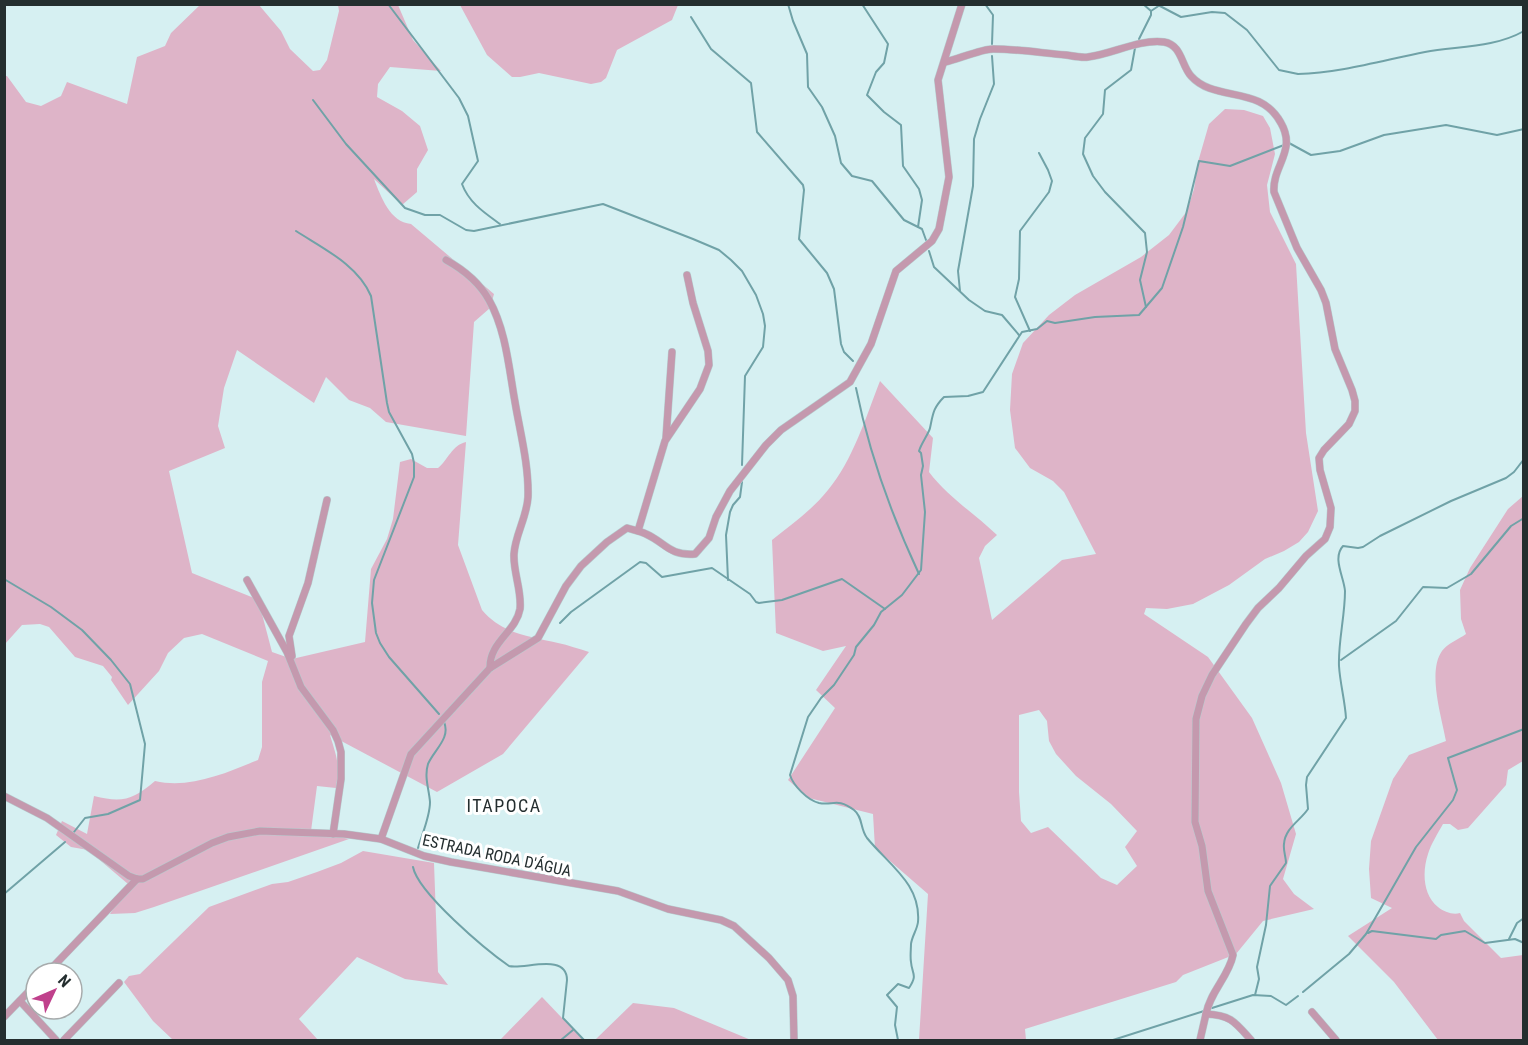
<svg xmlns="http://www.w3.org/2000/svg" width="1528" height="1045" font-family="'Roboto Condensed',sans-serif">
  <rect width="100%" height="100%" fill="#d6f0f2"/>
  <!-- green -->
  <g fill="#deb4c8" fill-rule="evenodd">
    <path d="M 201,4 L 259,5 L 281,31 L 290,49 L 313,71 L 320,70 L 327,60 L 339,11 L 338,5 L 398,5 L 413,40 L 441,71 L 390,67 L 378,84 L 377,97 L 402,111 L 420,126 L 428,150 L 417,169 L 417,192 L 402,205 L 374,179 C 381,197 390,222 411,224 L 494,294 L 490,308 L 474,322 L 466,436 L 386,422 L 370,408 L 349,400 L 326,377 L 314,403 L 237,350 L 224,388 L 218,426 L 225,448 L 169,471 L 192,573 L 254,598 L 262,614 L 272,652 L 292,659 L 365,642 L 371,569 L 387,539 L 393,519 L 400,462 L 411,459 L 427,468 L 438,468 C 448,460 452,445 466,442 L 458,545 L 482,610 C 502,634 530,636 558,643 C 568,645 579,649 589,652 L 503,754 L 437,792 L 330,735 C 337,758 340,764 336,788 L 317,786 L 311,831 L 349,839 L 154,907 L 135,913 L 110,914 L 128,884 L 88,850 L 71,847 L 56,835 L 62,821 L 87,834 L 94,796 C 122,803 133,800 155,781 C 190,789 226,773 258,760 L 262,747 L 262,682 L 268,661 L 202,634 L 184,638 L 168,653 L 159,671 L 128,705 L 111,680 L 112,677 L 103,666 L 75,657 L 49,627 L 40,624 L 22,625 L 5,644 L 5,76 L 7,76 L 26,102 L 41,106 L 61,96 L 67,82 L 127,104 L 137,57 L 165,46 L 171,33 Z"/>
    <polygon points="460,5 678,5 672,20 617,50 606,78 601,82 591,84 539,73 520,77 512,77 487,55"/>
    <path d="M 1225,109 L 1244,110 L 1263,116 L 1270,128 L 1275,154 L 1267,185 L 1270,212 L 1296,264 L 1306,433 L 1318,511 L 1308,532 L 1299,542 L 1284,551 L 1265,559 L 1229,585 L 1193,604 L 1167,609 L 1146,608 L 1144,614 L 1208,657 L 1252,718 L 1281,783 L 1296,834 L 1283,879 L 1294,894 L 1314,909 L 1263,921 L 1236,954 L 1183,975 L 1176,982 L 1025,1029 L 1026,1040 L 919,1040 L 928,894 L 875,848 L 873,814 L 809,798 L 788,780 L 835,708 L 816,690 L 846,646 L 823,651 L 776,633 L 772,540 C 791,525 812,510 828,490 C 853,460 866,417 880,381 L 933,438 L 929,472 C 948,497 974,513 997,535 L 985,546 L 979,558 L 992,620 L 1062,560 L 1096,554 L 1064,492 L 1053,481 L 1030,468 L 1015,448 L 1010,410 L 1012,374 L 1023,343 L 1049,315 L 1075,295 L 1141,257 L 1169,235 L 1187,211 L 1194,189 L 1198,162 L 1209,124 ZM 1039,710 L 1047,721 L 1049,741 L 1056,754 L 1076,776 L 1111,804 L 1137,831 L 1125,847 L 1137,866 L 1117,885 L 1101,878 L 1048,827 L 1031,833 L 1021,821 L 1019,792 L 1019,715 Z"/>
    <path d="M 1523,496 L 1523,761 L 1508,770 L 1506,785 L 1468,828 L 1458,830 L 1450,824 L 1443,824 C 1438,833 1431,844 1428,854 C 1422,872 1423,895 1438,907 C 1444,912 1453,915 1460,913 L 1464,921 L 1501,958 L 1523,955 L 1523,1040 L 1438,1040 L 1394,982 L 1348,936 L 1392,908 L 1371,898 L 1369,869 L 1371,841 L 1393,779 L 1409,755 L 1446,741 C 1442,718 1427,672 1442,651 C 1447,644 1459,639 1466,634 L 1461,619 L 1460,590 L 1470,568 L 1508,509 Z"/>
    <polygon points="363,851 434,863 438,972 448,985 405,979 357,957 299,1019 318,1040 173,1040 153,1021 124,982 129,976 140,974 209,907 272,884 288,882 317,872 341,863"/>
    <polygon points="542,997 583,1040 500,1040"/>
    <polygon points="633,1003 674,1008 751,1040 595,1040"/>
  </g>
  <g fill="none" stroke-linecap="round" stroke-linejoin="round">
    <!-- stream -->
    <g stroke="#70a2a7" stroke-width="2">
      <path d="M 388,4 L 459,98 L 468,116 L 478,161 L 462,184 C 469,203 485,213 500,224"/>
      <polyline points="788,4 793,21 807,54 808,87 822,107 835,136 841,163 852,176 872,181 904,220 922,229 926,240"/>
      <polyline points="862,4 888,44 884,63 876,72 867,95 884,112 901,125 903,166 919,189 922,200 918,227"/>
      <polyline points="985,4 993,15 992,44"/>
      <polyline points="1143,4 1151,11"/>
      <path d="M 1158,5 L 1181,17 L 1212,12 L 1225,13 L 1247,30 L 1279,70 L 1298,74 C 1340,73 1384,60 1425,52 C 1458,46 1494,48 1524,31"/>
      <polyline points="691,17 711,49 751,83 757,132 803,185 804,190 799,239 827,273 834,289 841,344 844,352 853,361"/>
      <polyline points="1139,39 1151,15 1151,11 1160,5"/>
      <polyline points="1135,48 1131,70 1105,90 1103,114 1085,138 1083,154 1093,176 1105,192 1145,233 1147,252 1140,280 1146,307"/>
      <polyline points="313,100 346,144 405,208 425,215 440,215 466,230 474,231 603,204 693,239 719,250 731,260 742,271 756,295 763,314 765,326 763,347 745,376 742,465"/>
      <polyline points="1289,143 1311,155 1340,151 1384,135 1446,125 1497,135 1524,129"/>
      <path d="M 296,231 C 324,249 358,265 371,296 L 387,403 L 389,412 L 412,454 L 414,463 L 414,477 L 374,580 L 372,603 L 376,633 L 380,643 L 389,657 L 439,714"/>
      <polyline points="929,251 934,267 969,300 985,311 1002,315 1019,335"/>
      <polyline points="960,291 958,271 973,186 974,139 980,119 994,84 992,56"/>
      <polyline points="1030,331 1015,297 1019,279 1020,231 1049,192 1052,181 1048,170 1039,153"/>
      <path d="M 856,388 C 869,453 891,514 919,574"/>
      <polyline points="4,579 51,607 82,630 111,660 130,684 145,744 140,800 108,814 85,818 74,832"/>
      <polyline points="728,580 726,535 730,512 733,505 740,497 742,482"/>
      <polyline points="560,623 571,612 640,562 646,563 662,577 712,568 750,594 756,602 759,603 782,600 842,579 885,609"/>
      <polyline points="1341,660 1396,621 1423,587 1447,588 1471,574 1511,526 1524,518"/>
      <path d="M 418,848 C 422,834 430,817 430,802 C 429,789 424,777 428,764 C 434,750 451,738 444,722"/>
      <path d="M 413,867 C 418,893 486,950 509,966 C 523,970 567,952 567,980 L 563,1018 L 584,1040"/>
      <polyline points="4,894 65,842"/>
      <polyline points="1368,933 1372,931 1436,939 1441,935 1465,931 1485,943 1515,939 1524,943"/>
      <polyline points="1509,939 1517,923 1524,918"/>
      <polyline points="1303,992 1349,954 1366,934 1416,847 1453,800 1457,790 1448,758 1524,729"/>
      <path d="M 1255,995 L 1259,979 L 1257,967 L 1266,925 L 1270,886 L 1286,863 C 1286,857 1283,850 1284,844 C 1285,828 1300,821 1308,809 L 1306,785 L 1307,777 L 1346,718 C 1345,701 1340,683 1339,666 C 1338,642 1345,616 1345,591 C 1344,577 1332,558 1343,546 L 1358,548 L 1363,547 L 1380,536 L 1451,501 L 1506,478 L 1514,472 L 1524,459"/>
      <polyline points="1212,1008 1253,995 1271,996 1286,1005 1298,996"/>
      <polyline points="561,1040 573,1030"/>
      <path d="M 898,1040 L 895,1025 L 897,1007 L 887,995 L 898,984 L 909,988 C 918,974 912,975 911,962 C 910,957 911,949 911,944 C 912,936 917,930 918,922 C 921,884 889,865 867,838 C 860,829 863,817 854,810 C 837,797 833,806 819,803 C 807,800 793,785 790,775 L 808,717 L 821,698 L 834,685 L 854,655 L 856,647 L 874,625 L 881,612 L 902,595 L 921,570 L 925,512 L 921,475 L 923,466 L 921,453 L 919,451 C 921,444 929,433 930,428 C 933,414 933,408 944,397 L 968,396 L 983,392 L 1022,332 L 1037,329 L 1047,321 L 1055,323 L 1095,317 L 1139,315 L 1162,288 L 1183,227 L 1199,161 L 1230,166 L 1284,145"/>
      <polyline points="1113,1040 1204,1011"/>
    </g>
    <defs>
      <g id="minor">
        <path d="M 945,62 C 958,59 982,49 993,49 C 1017,49 1042,53 1066,55 C 1073,56 1081,58 1088,57 C 1113,54 1138,39 1164,42 C 1182,45 1181,65 1191,76 C 1215,103 1260,84 1281,123 C 1297,151 1272,166 1274,192 L 1297,248 L 1321,290 L 1326,303 L 1335,349 L 1352,390 L 1355,401 L 1355,411 L 1349,424 L 1324,450 L 1319,458 L 1320,470 L 1331,508 L 1330,527 L 1325,539 L 1306,556 L 1279,588 L 1258,608 L 1246,624 L 1212,675 L 1202,696 L 1196,719 L 1195,822 L 1202,846 L 1208,891 L 1233,955 C 1229,976 1210,992 1206,1014"/>
        <path d="M 446,260 C 464,270 479,282 489,300 C 506,330 509,369 515,402 C 520,432 529,465 528,497 C 527,517 515,535 514,554 C 513,572 522,591 520,609 C 516,632 489,642 490,668"/>
        <polyline points="666,438 672,352"/>
        <polyline points="638,531 665,441 700,389 709,365 708,351 693,303 687,275"/>
        <polyline points="247,580 287,652 301,687 333,730 338,741 341,752 341,779 333,834"/>
        <polyline points="292,656 289,636 308,583 327,500"/>
        <polyline points="4,796 47,818 129,876 137,879 143,879 212,843 228,837 260,831 344,834 381,839 424,856 451,862 618,891 668,909 721,920 734,926 769,958 788,980 793,996 794,1040"/>
        <path d="M 381,839 L 411,754 L 490,668 L 538,638 L 566,586 L 581,566 L 607,542 L 627,528 C 633,530 640,531 646,534 C 666,543 669,556 695,554 L 709,538 L 716,517 L 730,491 L 766,445 L 781,430 L 850,382 L 871,344 L 896,271 L 932,241 L 939,229 L 949,177 L 938,80 L 962,4"/>
        <polyline points="47,973 137,879"/>
        <polyline points="20,1001 56,1040"/>
        <polyline points="1312,1012 1336,1040"/>
        <polyline points="4,1017 36,984"/>
        <polyline points="64,1040 119,983"/>
        <path d="M 1200,1040 L 1206,1014 C 1231,1015 1235,1022 1251,1040"/>
      </g>
    </defs>
    <!-- minor casing -->
    <use href="#minor" stroke="#b6cdcf" stroke-width="8"/>
    <!-- minor -->
    <use href="#minor" stroke="#c499ae" stroke-width="7"/>
  </g>
  <g text-anchor="middle" stroke-width="6" stroke-linejoin="round" paint-order="stroke">
    <!-- street labels -->
    <g font-size="16" fill="#242e2f" stroke="#fff">
      <text transform="translate(497 855) rotate(12)" y="6">ESTRADA RODA D'ÁGUA</text>
    </g>
    <!-- neighbourhood labels -->
    <g font-size="18" letter-spacing="1.5" fill="#242e2f" stroke="#fff">
      <text x="504" y="812">ITAPOCA</text>
    </g>
  </g>
  <!-- border -->
  <rect width="1528" height="1045" fill="none" stroke="#242e2f" stroke-width="12"/>
  <!-- north arrow -->
  <g transform="translate(54 991) rotate(46)"><circle r="28" fill="#ffffff" stroke="#a7abac" stroke-width="1.5"/>
  <path d="M0-4.5L10 22L0 15L-10 22Z" fill="#c0418c"/>
  <text y="-9" font-size="16" font-weight="bold" text-anchor="middle" fill="#242e2f">N</text>
  </g>
</svg>
